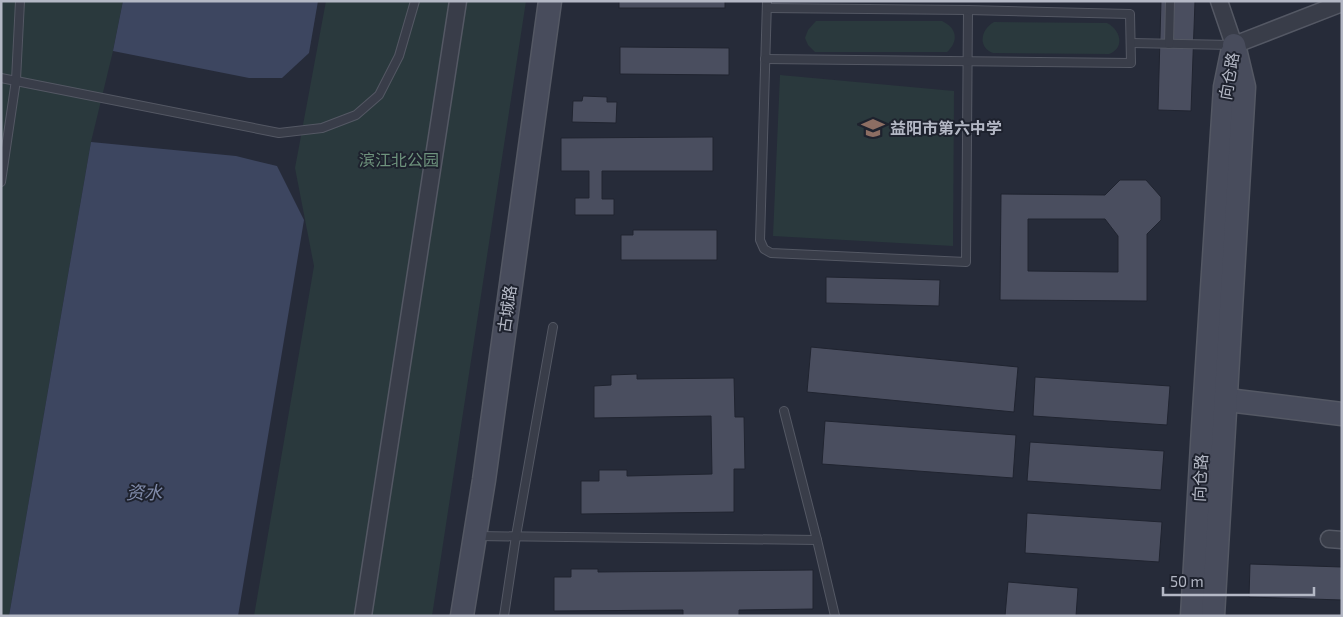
<svg xmlns="http://www.w3.org/2000/svg" width="1343" height="617" font-family="'Exo 2','Noto Sans SC',sans-serif">
  <rect width="100%" height="100%" fill="#262b39"/>
  <!-- green -->
  <g fill="#2a393d">
    <polygon points="1,1 123,1 113,51 91,142 9,616 1,616"/>
    <polygon points="326,1 526,1 432,616 254,616 314,266 295,168"/>
    <path d="M 816,21 L 942,21 C 957,28 959,41 947,52 L 815,52 L 808,45 L 805,38 L 808,30 Z"/>
    <path d="M 994,22 L 1107,23 C 1121,30 1125,48 1109,54 L 993,53 C 977,47 981,29 994,22 Z"/>
    <polygon points="780,75 954,91 953,246 773,236"/>
  </g>
  <!-- water -->
  <g fill="#3d4660">
    <polygon points="123,1 318,1 309,53 282,78 249,78 113,51"/>
    <polygon points="91,142 236,156 277,166 304,220 238,616 9,616"/>
  </g>
  <!-- building -->
  <g fill="#4a4e5f" stroke="#202430" fill-rule="evenodd">
    <rect x="619" y="1" width="106" height="7"/>
    <polygon points="1161,1 1195,1 1191,111 1158,110"/>
    <polygon points="620,47 729,48 729,75 620,74"/>
    <polygon points="583,96 607,97 607,102 617,102 616,123 572,122 573,101 582,101"/>
    <polygon points="713,137 713,171 602,171 602,199 614,199 614,215 575,215 575,198 589,198 589,171 561,171 561,138"/>
    <path d="M 1120,180 L 1146,180 L 1161,197 L 1161,220 L 1147,234 L 1147,301 L 1000,300 L 1001,194 L 1105,195 ZM 1028,219 L 1105,219 L 1118,236 L 1118,272 L 1028,271 Z"/>
    <polygon points="633,230 717,230 717,260 621,260 621,235 633,235"/>
    <polygon points="826,277 940,280 939,306 826,303"/>
    <polygon points="811,347 1018,367 1014,412 807,392"/>
    <polygon points="637,374 637,379 734,378 735,417 744,417 745,469 734,469 734,512 581,514 581,481 599,481 599,470 627,470 627,476 712,474 711,416 594,418 594,386 611,385 611,375"/>
    <polygon points="1035,377 1170,386 1167,425 1033,416"/>
    <polygon points="825,421 1016,435 1013,478 822,464"/>
    <polygon points="1030,442 1164,451 1161,490 1027,481"/>
    <polygon points="1027,513 1162,522 1159,562 1025,553"/>
    <polygon points="1250,564 1342,567 1342,600 1249,597"/>
    <polygon points="571,569 598,569 598,572 813,570 813,609 739,610 739,616 683,616 683,610 554,611 554,577 571,577"/>
    <polygon points="1008,582 1078,588 1076,616 1005,616"/>
  </g>
  <g fill="none" stroke-linecap="round" stroke-linejoin="round">
    <defs>
      <g id="lane">
        <polyline points="767,1 760,240 764,249 771,253 966,262 968,10"/>
        <polyline points="1131,43 1232,45"/>
        <polyline points="1169,44 1170,1"/>
        <polyline points="765,59 1131,63 1130,14 968,10 767,8"/>
        <polyline points="1,78 279,133 322,128 356,115 379,95 399,56 415,1"/>
        <polyline points="1,182 16,80 20,1"/>
        <polyline points="784,411 817,540 835,616"/>
        <polyline points="477,536 817,540"/>
        <polyline points="504,616 516,536 553,327"/>
      </g>
      <g id="street">
        <polyline points="1219,1 1234,45 1342,3"/>
        <polyline points="1329,539 1342,540"/>
        <polyline points="363,616 458,1"/>
      </g>
      <g id="secondary">
        <polyline points="1211,398 1342,414"/>
        <polyline points="462,616 484,480 550,1"/>
        <polyline points="1192,616 1203,427 1225,87 1232,53"/>
        <polyline points="1213,616 1244,87 1234,45"/>
      </g>
    </defs>
    <!-- lane casing -->
    <use href="#lane" stroke="#545864" stroke-width="10"/>
    <!-- street casing -->
    <use href="#street" stroke="#545864" stroke-width="19"/>
    <!-- secondary casing -->
    <use href="#secondary" stroke="#545864" stroke-width="25"/>
    <!-- lane -->
    <use href="#lane" stroke="#393d49" stroke-width="8"/>
    <!-- street -->
    <use href="#street" stroke="#393d49" stroke-width="16"/>
    <!-- secondary -->
    <use href="#secondary" stroke="#484c5c" stroke-width="22"/>
  </g>
  <!-- icons -->
  <defs>
    <symbol id="school-bare" viewBox="-9 -9 18 18"><path d="M0-5L7-2L0 1L-7-2ZM-4 1L0 2.5L4 1V4Q0 6-4 4Z" fill="#8d6e63" stroke="#1e222e" stroke-width="2.5" paint-order="stroke"/></symbol>
  </defs>
  <g fill-rule="evenodd">
    <use href="#school-bare" x="857" y="112" width="32" height="32"/>
  </g>
  <g text-anchor="middle" stroke-width="4" stroke-linejoin="round" paint-order="stroke">
    <!-- street labels -->
    <g font-size="16" fill="#b4b8c5" stroke="#1e222e">
      <text transform="translate(1229 76) rotate(-80)" y="6">向仓路</text>
      <text transform="translate(507 309) rotate(-82)" y="6">古城路</text>
      <text transform="translate(1200 478) rotate(-87)" y="6">向仓路</text>
    </g>
    <!-- poi labels -->
    <g font-size="16" font-weight="bold" fill="#b4b8c5" stroke="#1e222e" text-anchor="start">
      <text x="890" y="134">益阳市第六中学</text>
    </g>
    <!-- park labels -->
    <g font-size="16" fill="#6e937d" stroke="#1e222e">
      <text x="399" y="166">滨江北公园</text>
    </g>
    <!-- water labels -->
    <g font-size="18" font-style="italic" fill="#808baa" stroke="#1e222e">
      <text x="144" y="499">资水</text>
    </g>
  </g>
  <!-- border -->
  <rect width="1343" height="617" fill="none" stroke="#b4b8c5" stroke-width="5"/>
  <!-- scale -->
  <path d="M1163 587v8h151v-8" fill="none" stroke="#b4b8c5" stroke-width="2.5"/>
  <text x="1170" y="587" font-size="15" fill="#b4b8c5" stroke="#1e222e" stroke-width="4" paint-order="stroke">50 m</text>
</svg>
